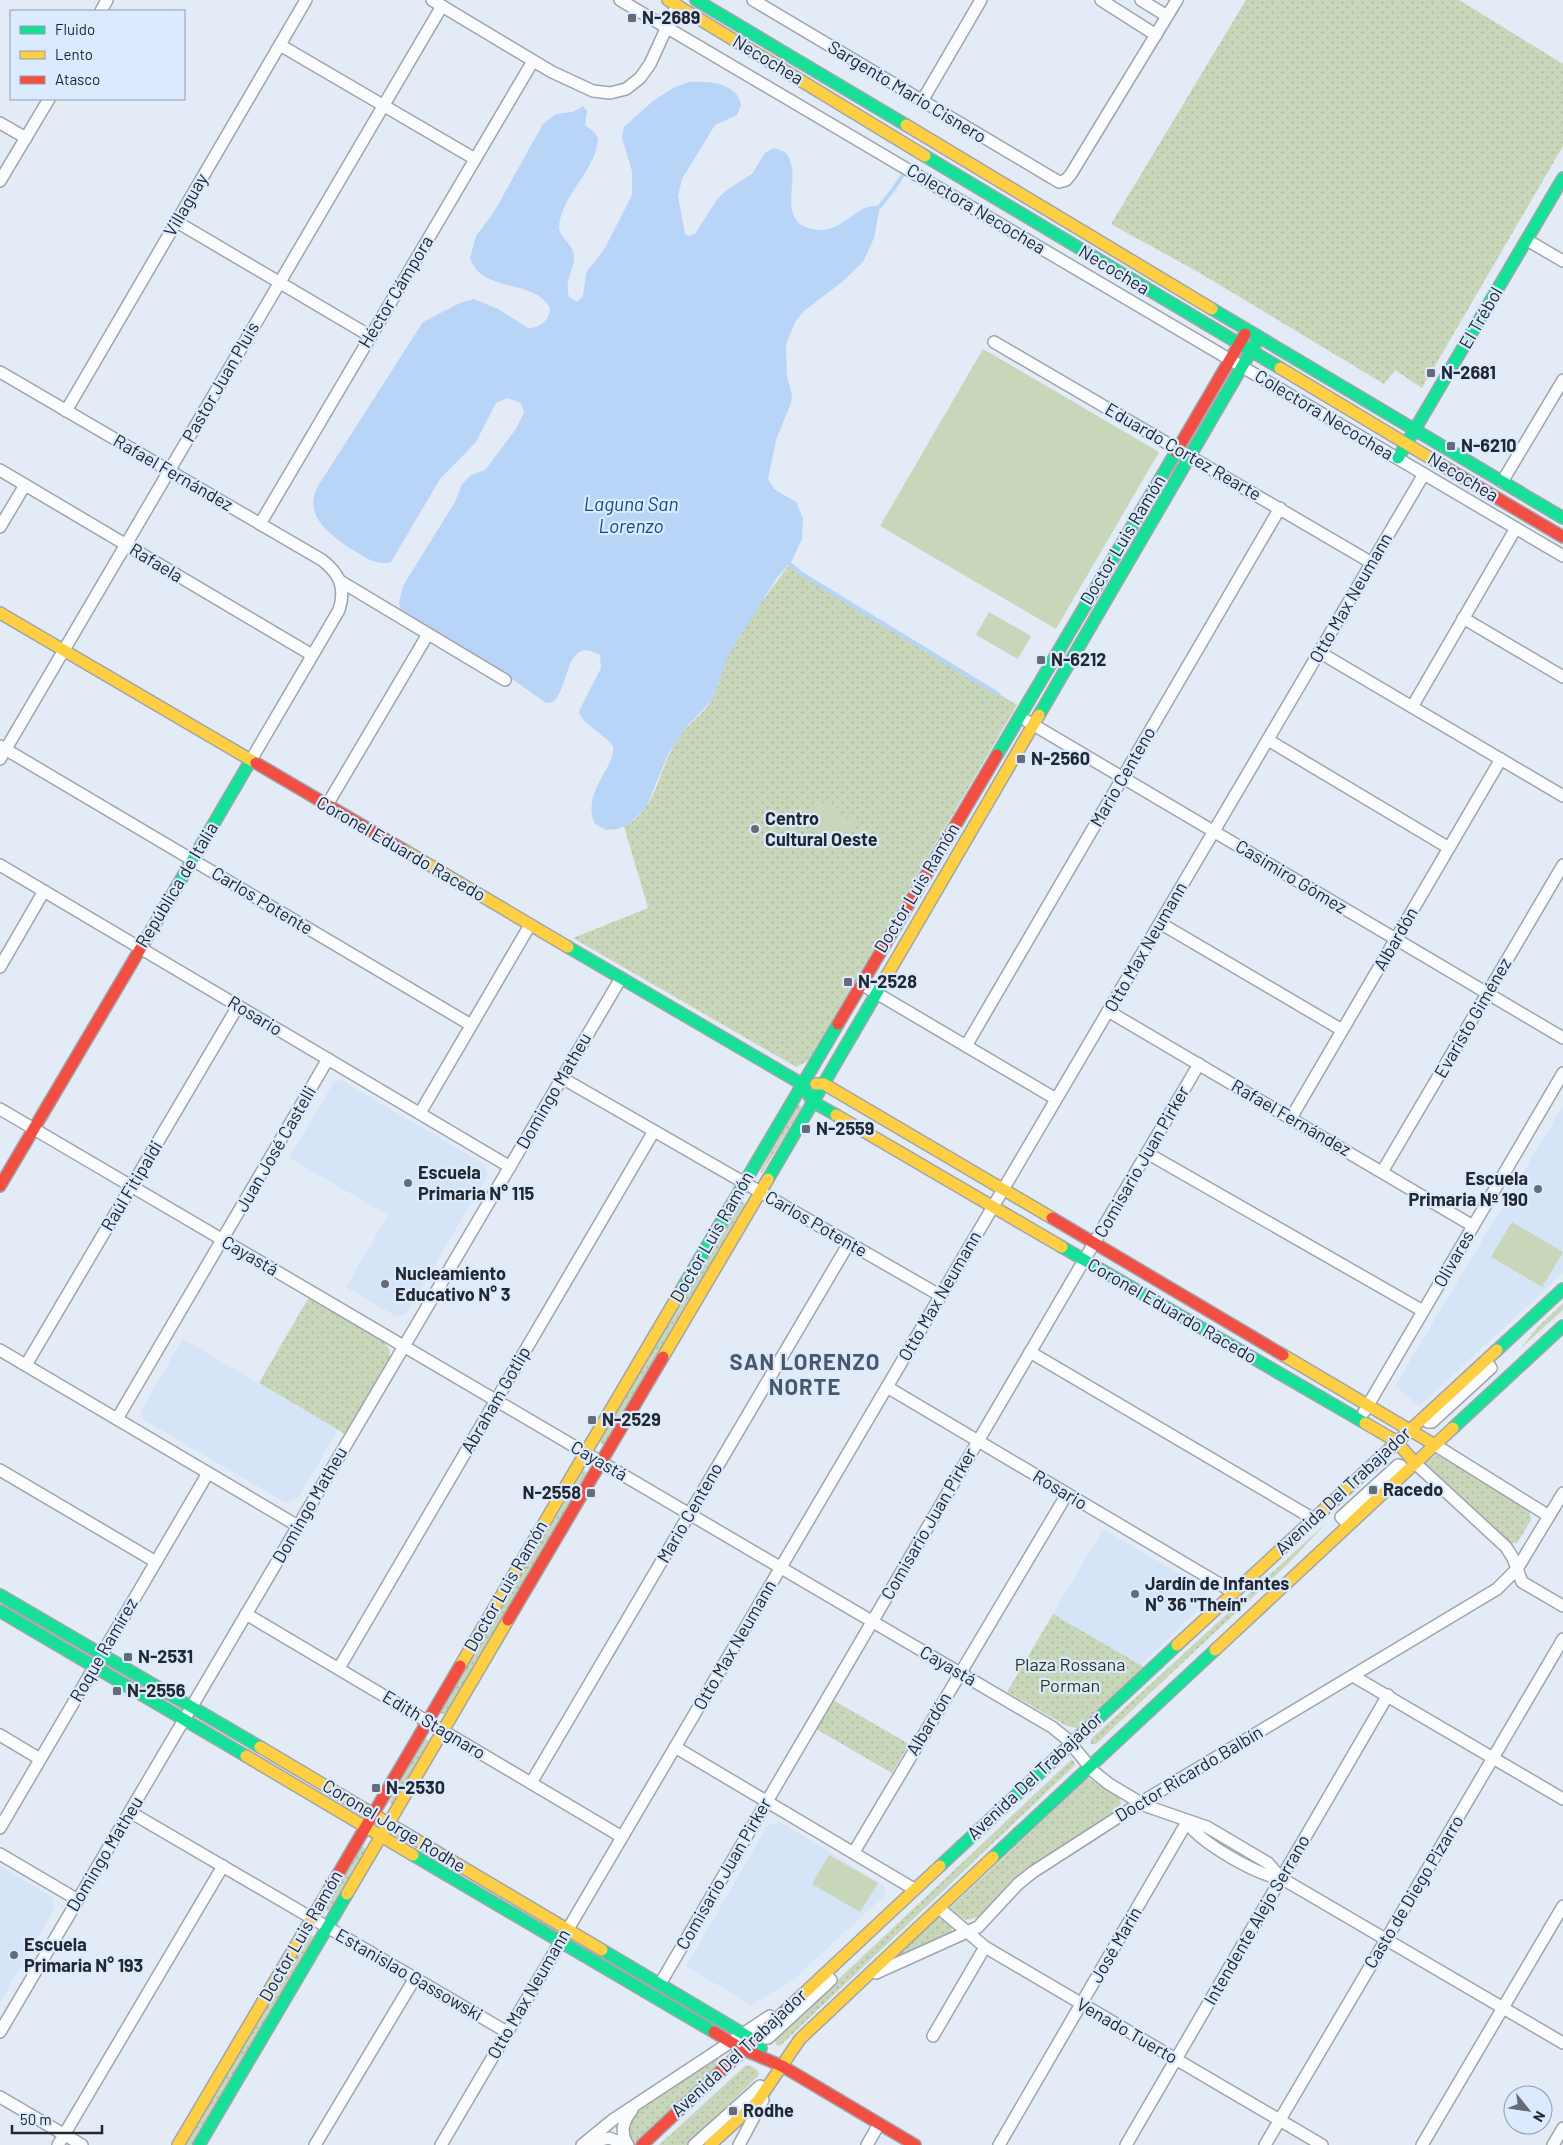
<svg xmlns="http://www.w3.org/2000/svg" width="1563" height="2145" font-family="Barlow,sans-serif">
  <defs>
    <pattern id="green-dots" width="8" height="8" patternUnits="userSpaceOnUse" patternTransform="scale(1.25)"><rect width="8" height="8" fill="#c8d6ba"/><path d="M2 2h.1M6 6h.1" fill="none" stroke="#acb8a0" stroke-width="1.8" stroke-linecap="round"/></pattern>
  </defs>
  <rect width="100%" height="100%" fill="#e3ebf6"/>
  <!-- built -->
  <g fill="#d6e4f8">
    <polygon points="341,1080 484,1164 488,1174 406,1314 397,1317 346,1287 388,1215 289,1158 334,1082"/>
    <polygon points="1563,1106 1563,1273 1419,1406 1395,1386"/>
    <polygon points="183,1339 338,1430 297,1499 286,1503 144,1420 141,1410"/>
    <polygon points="1103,1529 1205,1589 1207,1600 1141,1665 1053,1614"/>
    <polygon points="780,1822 884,1885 885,1895 794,1979 751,2005 686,1966 768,1825"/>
    <polygon points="0,1866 52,1897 55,1908 0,2002"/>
  </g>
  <!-- green -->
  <g fill="url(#green-dots)">
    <polygon points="1246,0 1459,0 1563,64 1563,146 1422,388 1395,370 1384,384 1198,272 1111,224"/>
    <path d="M 790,564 L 802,574 L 1017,705 L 808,1061 L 796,1067 L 573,938 L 648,908 L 624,826 C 657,811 659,767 677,740 C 686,724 704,715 712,699 C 720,685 721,667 729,652 C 746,621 769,592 790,564 Z"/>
    <polygon points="798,1104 802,1107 762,1173 760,1172"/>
    <polygon points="741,1201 745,1204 605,1444 602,1444 600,1441"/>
    <polygon points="309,1297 384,1342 390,1351 389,1361 345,1434 259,1383"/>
    <polygon points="1563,1303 1563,1310 1520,1349 1537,1328"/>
    <polygon points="1437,1454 1529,1509 1531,1520 1517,1543 1509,1542 1426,1466 1425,1462"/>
    <polygon points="584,1470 587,1473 445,1714 442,1714 440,1713"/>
    <polygon points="1326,1523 1289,1563 1096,1744 1091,1744 1090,1741 1094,1736"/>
    <polygon points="1053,1614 1144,1667 1077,1728 1067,1726 1007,1692"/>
    <polygon points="833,1700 909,1744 892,1773 816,1729"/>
    <polygon points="425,1738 429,1741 392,1804 389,1803"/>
    <polygon points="1072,1759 1075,1763 1075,1765 780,2046 776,2045 775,2039"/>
    <polygon points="1088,1778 1120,1798 1121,1804 1118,1809 1022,1872 980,1917 966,1920 950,1910 950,1908"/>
    <polygon points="361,1846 366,1848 329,1911 327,1911 325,1910"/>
    <path d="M 937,1918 C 943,1918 953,1925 952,1932 L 893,1958 Z"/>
    <polygon points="310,1934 314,1937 192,2145 183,2145"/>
    <polygon points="714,2058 718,2058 721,2062 634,2143 630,2141 627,2127 636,2113"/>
    <polygon points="750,2065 759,2072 758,2076 687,2145 659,2145 745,2066"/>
  </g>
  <!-- pitch -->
  <g fill="#c8d6ba">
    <polygon points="983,349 1159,452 1056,629 880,526"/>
    <polygon points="989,612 1031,636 1018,659 976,635"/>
    <polygon points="815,798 853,821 855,828 846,843 838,843 809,825 807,819"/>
    <polygon points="1512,1222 1563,1252 1542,1287 1491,1257"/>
    <polygon points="829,1855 878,1883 860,1912 812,1884"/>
  </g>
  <!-- water -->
  <path fill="#b8d4f6" d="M 689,82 C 707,81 737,82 741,105 L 737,115 L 715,125 L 682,179 L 678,196 L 685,234 L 688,236 L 695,234 L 718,198 L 727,190 L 752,174 L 765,153 L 774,148 L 785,152 C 801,171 785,198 794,216 C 797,223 802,226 809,228 C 841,239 854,202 880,206 L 874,238 L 863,262 L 842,282 L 804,311 L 795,322 L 786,344 L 787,377 L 792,394 L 791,403 L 776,440 L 768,479 L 774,489 L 796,502 L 803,518 L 802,539 L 791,562 L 776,579 L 729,654 L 712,700 L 687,726 L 669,752 L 646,808 L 629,824 L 618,829 L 606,830 L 595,824 C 580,793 617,766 613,746 C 605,734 580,723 579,711 L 601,668 L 600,655 C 565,634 570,687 553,702 L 546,703 L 501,671 L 401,611 L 399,602 L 403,586 L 455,502 L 462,484 L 471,475 L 485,470 L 516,429 L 524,412 L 521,403 L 507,398 L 496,403 L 476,442 L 440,479 L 391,562 C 374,566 362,555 348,547 C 327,532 303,514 318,486 L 423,322 L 460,303 L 474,299 L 498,309 L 528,328 C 540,328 550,320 550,308 C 534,278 482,294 470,258 L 476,236 L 494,212 L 543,124 L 556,114 L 573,112 L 583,106 L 587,111 L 585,125 L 595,133 L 598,139 C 596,171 561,195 559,227 C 559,238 574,244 574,257 C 574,272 564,279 569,297 L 577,302 L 583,296 L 586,273 L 605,248 L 632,195 L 632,171 L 622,138 L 624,127 L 653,101 L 675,87 Z"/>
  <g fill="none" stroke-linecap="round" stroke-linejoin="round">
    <!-- stream -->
    <g stroke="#b8d4f6" stroke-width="4">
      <polyline points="880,206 893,190 902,176"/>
      <polyline points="790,564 802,574 998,694"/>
    </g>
    <defs>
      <g id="street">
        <polyline points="432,0 552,72 593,91 610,93 626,89 640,78 650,64 677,5"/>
        <polyline points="620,0 1563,556"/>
        <polyline points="753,0 1059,182 1066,180 1071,174 1177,0"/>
        <polyline points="1101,0 1156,35"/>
        <polyline points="1141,0 1167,16"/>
        <polyline points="101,11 107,0"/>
        <polyline points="280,45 475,159"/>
        <polyline points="922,101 981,0"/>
        <polyline points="0,123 26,138"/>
        <polyline points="0,181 49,99"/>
        <polyline points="177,222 370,336"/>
        <polyline points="1527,240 1563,261"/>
        <polyline points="994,342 1372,563"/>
        <path d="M 0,372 L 322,560 C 340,574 346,588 339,610 L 251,760"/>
        <polyline points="66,411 306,0"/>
        <polyline points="0,470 312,655"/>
        <polyline points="1502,482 1563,380"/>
        <polyline points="260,524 533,61"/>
        <polyline points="0,527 25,485"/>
        <polyline points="340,581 505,680"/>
        <polyline points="1463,618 1563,677"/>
        <polyline points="1319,652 1563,796"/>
        <polyline points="1412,707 1516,528"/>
        <polyline points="1027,721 1563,1038"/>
        <polyline points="1268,740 1449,848"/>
        <polyline points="0,746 471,1025"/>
        <polyline points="0,759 442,6"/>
        <polyline points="327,805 428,634"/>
        <polyline points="0,865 510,1167"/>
        <polyline points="1160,923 1342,1030"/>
        <polyline points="0,967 44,891"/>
        <polyline points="861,984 1056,1099"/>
        <polyline points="1108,1011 1473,1226"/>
        <polyline points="966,1046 1280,508"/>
        <polyline points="562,1078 941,1296"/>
        <polyline points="0,1109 1052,1727 1067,1739 1094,1772 1109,1784 1146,1806 1207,1827 1268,1863 1281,1878"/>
        <polyline points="420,1113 530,925"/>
        <polyline points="1291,1118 1501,759"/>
        <polyline points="1147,1153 1423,1311"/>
        <polyline points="1382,1172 1563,865"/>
        <polyline points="0,1350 298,1526"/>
        <polyline points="1030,1352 1312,1518"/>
        <polygon points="1488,1364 1491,1368 1432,1422 1428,1422 1429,1418"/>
        <polyline points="26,1365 238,1006"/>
        <polyline points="887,1387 1233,1592"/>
        <polyline points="1364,1412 1563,1073"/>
        <polyline points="117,1419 328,1059"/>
        <polyline points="1435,1445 1549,1516"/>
        <polyline points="1415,1463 1506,1547 1513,1558 1522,1582 1563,1606"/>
        <polygon points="1398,1465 1401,1466 1401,1469 1345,1521 1341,1517"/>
        <polyline points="0,1470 156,1562"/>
        <polyline points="246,1614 622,1837"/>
        <polyline points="339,1668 654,1131"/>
        <polyline points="1353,1676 1563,1799"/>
        <polyline points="0,1735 40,1759"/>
        <polyline points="675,1747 914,1889"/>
        <polyline points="531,1783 849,1243"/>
        <polyline points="130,1812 507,2032"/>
        <path d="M 1187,1822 C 1199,1842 1258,1876 1281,1878 L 1563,2043"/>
        <polyline points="0,1828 208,1473"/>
        <polyline points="854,1852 1067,1494"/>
        <polyline points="0,1854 78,1900"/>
        <polyline points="939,1908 985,1947 1322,2145"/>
        <polyline points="876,1973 978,1927 1018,1884 1033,1872 1140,1803 1497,1589 1517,1569 1563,1493"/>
        <polygon points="827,1976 831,1980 768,2038 764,2038 764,2035"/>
        <polyline points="660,1984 1199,1064"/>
        <polyline points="0,2032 621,978"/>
        <polyline points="933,2036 985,1947"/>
        <polyline points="0,2097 82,2145"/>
        <polyline points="588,2143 609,2138 628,2145"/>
        <path d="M 627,2144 C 620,2131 623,2121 632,2110"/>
        <polyline points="58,2145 223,1866"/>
        <polyline points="315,2145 415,1978"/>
        <polyline points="441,2145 1424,474"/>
        <polyline points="582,2145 614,2119 770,2016"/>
        <polyline points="694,2145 760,2086 762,2088 757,2093"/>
        <polyline points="739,2145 763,2100"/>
        <polyline points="867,2145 879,2124"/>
        <polyline points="999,2145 1187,1822"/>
        <polyline points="1126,2145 1388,1695"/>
        <polyline points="1265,2145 1563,1639"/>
        <polyline points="1422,2145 1563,1906"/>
        <polyline points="1553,2145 1563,2128"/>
      </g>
      <g id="fast">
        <polyline points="696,0 906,125"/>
        <polyline points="925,156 1280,368"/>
        <polyline points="1212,309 1563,518"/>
        <polyline points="1398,458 1563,178"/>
        <polyline points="1039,715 1257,341"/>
        <polyline points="997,755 1176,452"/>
        <polyline points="152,929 251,760"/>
        <polyline points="568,947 802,1084 813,1102 836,1115"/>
        <polyline points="768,1179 886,977"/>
        <polyline points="1062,1247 1365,1423"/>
        <polyline points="680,1292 838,1024"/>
        <polyline points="1497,1350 1563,1289"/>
        <polyline points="1453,1428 1563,1326"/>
        <polyline points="0,1595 260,1747"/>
        <polyline points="0,1611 246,1756"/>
        <polyline points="413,1855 714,2032"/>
        <polyline points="993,1857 1215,1650"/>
        <polyline points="940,1866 1177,1645"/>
        <polyline points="602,1950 752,2039 761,2048"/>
        <polyline points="199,2145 347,1894"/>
      </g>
      <g id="slow">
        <polyline points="668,0 925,156"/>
        <polyline points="906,125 1212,309"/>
        <polyline points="1280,368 1450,470"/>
        <polyline points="0,613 256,763"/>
        <polyline points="404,850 568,947"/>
        <polyline points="886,977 1039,715"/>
        <polyline points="816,1084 824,1084 1052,1218"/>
        <polyline points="836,1115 1062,1247"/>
        <polyline points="1283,1355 1435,1445"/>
        <polyline points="663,1357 768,1179"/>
        <polyline points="1365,1423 1396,1441 1415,1463"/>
        <polyline points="1177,1645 1497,1350"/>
        <polyline points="1215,1650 1453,1428"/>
        <polyline points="460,1666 680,1292"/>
        <polyline points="260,1747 602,1950"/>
        <polyline points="246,1756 413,1855"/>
        <polyline points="347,1894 508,1620"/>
        <polyline points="786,2010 940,1866"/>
        <polyline points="178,2145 331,1886"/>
        <polyline points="710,2145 758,2101 800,2039 993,1857"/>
      </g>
      <g id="jam">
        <polyline points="1176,452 1245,334"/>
        <polyline points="1450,470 1563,537"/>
        <polyline points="256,763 404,850"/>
        <polyline points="838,1024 997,755"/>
        <polyline points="0,1186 152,929"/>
        <polyline points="1052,1218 1283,1355"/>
        <polyline points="508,1620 663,1357"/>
        <polyline points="331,1886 460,1666"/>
        <polyline points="714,2032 742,2049 782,2066 915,2145"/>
        <polyline points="642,2145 786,2010"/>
      </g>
    </defs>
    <!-- street casing -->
    <use href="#street" stroke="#9fa5ad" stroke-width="14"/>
    <!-- fast casing -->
    <use href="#fast" stroke="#9fa5ad" stroke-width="14"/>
    <!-- slow casing -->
    <use href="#slow" stroke="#9fa5ad" stroke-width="14"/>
    <!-- jam casing -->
    <use href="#jam" stroke="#9fa5ad" stroke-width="14"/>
    <!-- street -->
    <use href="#street" stroke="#fbfcfe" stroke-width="11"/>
    <!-- fast -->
    <use href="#fast" stroke="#16e098" stroke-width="11"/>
    <!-- slow -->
    <use href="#slow" stroke="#ffcf43" stroke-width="11"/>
    <!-- jam -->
    <use href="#jam" stroke="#f24e42" stroke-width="11"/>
  </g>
  <!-- markers -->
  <g fill="#666c75" stroke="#dbeafe" stroke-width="2">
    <rect x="627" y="13" width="10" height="10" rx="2.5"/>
    <rect x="1426" y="368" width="10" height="10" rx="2.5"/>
    <rect x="1446" y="441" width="10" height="10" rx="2.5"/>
    <rect x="1036" y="655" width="10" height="10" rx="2.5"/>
    <rect x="1016" y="754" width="10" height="10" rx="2.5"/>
    <circle cx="755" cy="829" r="5"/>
    <rect x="843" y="977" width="10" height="10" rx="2.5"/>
    <rect x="801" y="1124" width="10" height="10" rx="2.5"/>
    <circle cx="408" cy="1183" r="5"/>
    <circle cx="1538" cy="1189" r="5"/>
    <circle cx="385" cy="1284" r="5"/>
    <rect x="587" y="1415" width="10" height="10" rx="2.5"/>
    <rect x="1368" y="1485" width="10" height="10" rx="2.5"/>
    <rect x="586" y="1488" width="10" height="10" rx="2.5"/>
    <circle cx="1135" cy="1594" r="5"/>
    <rect x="123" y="1652" width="10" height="10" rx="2.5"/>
    <rect x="112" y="1686" width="10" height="10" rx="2.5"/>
    <rect x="371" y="1783" width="10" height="10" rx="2.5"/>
    <circle cx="14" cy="1955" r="5"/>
    <rect x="728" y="2106" width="10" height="10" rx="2.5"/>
  </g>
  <g text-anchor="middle" stroke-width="4.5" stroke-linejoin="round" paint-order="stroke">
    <!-- poi labels -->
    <g font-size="18" font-weight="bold" fill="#232830" stroke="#dbeafe" text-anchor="start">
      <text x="642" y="24">N-2689</text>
      <text x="1441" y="379">N-2681</text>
      <text x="1461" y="452">N-6210</text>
      <text x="1051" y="666">N-6212</text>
      <text x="1031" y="765">N-2560</text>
      <text x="765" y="825">Centro<tspan x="765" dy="21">Cultural Oeste</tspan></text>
      <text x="858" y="988">N-2528</text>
      <text x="816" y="1135">N-2559</text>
      <text x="418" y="1179">Escuela<tspan x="418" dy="21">Primaria N° 115</tspan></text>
      <text x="1528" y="1185" text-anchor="end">Escuela<tspan x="1528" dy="21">Primaria Nº 190</tspan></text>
      <text x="395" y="1280">Nucleamiento<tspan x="395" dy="21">Educativo N° 3</tspan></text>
      <text x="602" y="1426">N-2529</text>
      <text x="1383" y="1496">Racedo</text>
      <text x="581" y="1499" text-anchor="end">N-2558</text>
      <text x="1145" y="1590">Jardín de Infantes<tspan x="1145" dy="21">N° 36 "Theín"</tspan></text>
      <text x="138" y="1663">N-2531</text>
      <text x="127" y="1697">N-2556</text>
      <text x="386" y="1794">N-2530</text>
      <text x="24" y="1951">Escuela<tspan x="24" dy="21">Primaria N° 193</tspan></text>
      <text x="743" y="2117">Rodhe</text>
    </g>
    <!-- street labels -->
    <g font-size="18" fill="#232830" stroke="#dbeafe">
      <text transform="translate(768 60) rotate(31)" y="6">Necochea</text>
      <text transform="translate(907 92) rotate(31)" y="6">Sargento Mario Cisnero</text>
      <text transform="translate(186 205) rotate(-60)" y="6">Villaguay</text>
      <text transform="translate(976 209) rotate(31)" y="6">Colectora Necochea</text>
      <text transform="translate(1114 270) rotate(31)" y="6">Necochea</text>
      <text transform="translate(396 292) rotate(-59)" y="6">Héctor Cámpora</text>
      <text transform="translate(1481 318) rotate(-60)" y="6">El Trébol</text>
      <text transform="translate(221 382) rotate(-60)" y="6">Pastor Juan Pluis</text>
      <text transform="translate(1324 415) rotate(31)" y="6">Colectora Necochea</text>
      <text transform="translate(1183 452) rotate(30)" y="6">Eduardo Cortez Rearte</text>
      <text transform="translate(173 473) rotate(30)" y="6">Rafael Fernández</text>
      <text transform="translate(1463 477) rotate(31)" y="6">Necochea</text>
      <text transform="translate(1123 540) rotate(-59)" y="6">Doctor Luis Ramón</text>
      <text transform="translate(156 563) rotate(31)" y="6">Rafaela</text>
      <text transform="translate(1351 598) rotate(-60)" y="6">Otto Max Neumann</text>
      <text transform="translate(1123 777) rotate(-60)" y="6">Mario Centeno</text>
      <text transform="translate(401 849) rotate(30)" y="6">Coronel Eduardo Racedo</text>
      <text transform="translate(1291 877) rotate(31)" y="6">Casimiro Gómez</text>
      <text transform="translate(177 885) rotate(-59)" y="6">República de Italia</text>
      <text transform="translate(917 888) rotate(-59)" y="6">Doctor Luis Ramón</text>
      <text transform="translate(262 901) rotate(31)" y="6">Carlos Potente</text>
      <text transform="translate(1396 939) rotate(-60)" y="6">Albardón</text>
      <text transform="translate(1146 947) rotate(-60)" y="6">Otto Max Neumann</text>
      <text transform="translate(255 1016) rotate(31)" y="6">Rosario</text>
      <text transform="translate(1473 1018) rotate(-60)" y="6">Evaristo Giménez</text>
      <text transform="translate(554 1091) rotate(-60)" y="6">Domingo Matheu</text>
      <text transform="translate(1291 1118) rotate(30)" y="6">Rafael Fernández</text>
      <text transform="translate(276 1149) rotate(-60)" y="6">Juan José Castelli</text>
      <text transform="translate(1142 1162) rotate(-60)" y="6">Comisario Juan Pirker</text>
      <text transform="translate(132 1186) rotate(-59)" y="6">Raúl Fitipaldi</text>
      <text transform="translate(816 1224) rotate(30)" y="6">Carlos Potente</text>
      <text transform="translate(712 1237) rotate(-60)" y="6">Doctor Luis Ramón</text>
      <text transform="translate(250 1256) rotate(30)" y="6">Cayastá</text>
      <text transform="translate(1454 1259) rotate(-60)" y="6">Olivares</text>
      <text transform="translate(940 1296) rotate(-60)" y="6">Otto Max Neumann</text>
      <text transform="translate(1172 1311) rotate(30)" y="6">Coronel Eduardo Racedo</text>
      <text transform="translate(496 1400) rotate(-60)" y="6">Abraham Gotlip</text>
      <text transform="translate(599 1461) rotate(30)" y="6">Cayastá</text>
      <text transform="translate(1060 1490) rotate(31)" y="6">Rosario</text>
      <text transform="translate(1343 1491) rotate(-43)" y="6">Avenida Del Trabajador</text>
      <text transform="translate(310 1505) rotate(-60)" y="6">Domingo Matheu</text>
      <text transform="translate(690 1513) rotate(-60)" y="6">Mario Centeno</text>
      <text transform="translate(929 1524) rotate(-60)" y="6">Comisario Juan Pirker</text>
      <text transform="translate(506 1586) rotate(-60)" y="6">Doctor Luis Ramón</text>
      <text transform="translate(735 1645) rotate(-60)" y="6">Otto Max Neumann</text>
      <text transform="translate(104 1650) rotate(-60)" y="6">Roque Ramírez</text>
      <text transform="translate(948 1666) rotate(30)" y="6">Cayastá</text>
      <text transform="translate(929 1724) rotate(-59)" y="6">Albardón</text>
      <text transform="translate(434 1725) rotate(31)" y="6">Edith Stagnaro</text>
      <text transform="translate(1189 1774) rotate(-31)" y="6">Doctor Ricardo Balbín</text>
      <text transform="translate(1035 1776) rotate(-43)" y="6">Avenida Del Trabajador</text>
      <text transform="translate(394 1826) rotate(31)" y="6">Coronel Jorge Rodhe</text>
      <text transform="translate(105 1854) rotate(-59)" y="6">Domingo Matheu</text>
      <text transform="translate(724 1874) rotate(-60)" y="6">Comisario Juan Pirker</text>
      <text transform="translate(1414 1892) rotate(-59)" y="6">Casto de Diego Pizarro</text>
      <text transform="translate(1257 1920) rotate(-60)" y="6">Intendente Alejo Serrano</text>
      <text transform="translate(301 1936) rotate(-60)" y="6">Doctor Luis Ramón</text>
      <text transform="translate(1116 1945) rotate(-60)" y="6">José Marín</text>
      <text transform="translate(409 1975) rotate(30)" y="6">Estanislao Gassowski</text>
      <text transform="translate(529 1994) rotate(-60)" y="6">Otto Max Neumann</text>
      <text transform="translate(1127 2031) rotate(30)" y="6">Venado Tuerto</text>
      <text transform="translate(739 2053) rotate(-43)" y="6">Avenida Del Trabajador</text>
    </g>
    <!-- park labels -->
    <g font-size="18" fill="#303b15" stroke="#dbeafe">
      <text x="1070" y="1671">Plaza Rossana<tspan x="1070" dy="21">Porman</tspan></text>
    </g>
    <!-- water labels -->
    <g font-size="19" font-style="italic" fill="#0b4989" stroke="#dbeafe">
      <text x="631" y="511">Laguna San<tspan x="631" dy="22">Lorenzo</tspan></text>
    </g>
    <!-- district labels -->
    <g font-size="22" font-weight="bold" letter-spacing="1" fill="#4b5869" stroke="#dbeafe">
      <text x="805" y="1370">SAN LORENZO<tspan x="805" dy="25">NORTE</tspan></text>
    </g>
  </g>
  <!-- legend -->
  <rect x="10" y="10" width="175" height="90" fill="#dbeafe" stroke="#919cac"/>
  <rect x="20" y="26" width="25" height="8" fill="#16e098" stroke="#919cac"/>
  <text x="55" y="35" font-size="15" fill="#232830">Fluido</text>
  <rect x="20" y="51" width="25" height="8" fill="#ffcf43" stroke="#919cac"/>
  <text x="55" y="60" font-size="15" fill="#232830">Lento</text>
  <rect x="20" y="76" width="25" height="8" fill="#f24e42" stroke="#919cac"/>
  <text x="55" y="85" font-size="15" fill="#232830">Atasco</text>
  <!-- north arrow -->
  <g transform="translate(1528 2110) rotate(120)"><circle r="24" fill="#dbeafe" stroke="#919cac"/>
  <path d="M0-4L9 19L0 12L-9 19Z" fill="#666c75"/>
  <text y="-8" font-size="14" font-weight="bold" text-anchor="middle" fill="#232830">N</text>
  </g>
  <!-- scale -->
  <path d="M12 2125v8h90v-8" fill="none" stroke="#232830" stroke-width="2.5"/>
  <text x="20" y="2125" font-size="15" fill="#232830" stroke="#dbeafe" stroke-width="4" paint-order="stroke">50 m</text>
</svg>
